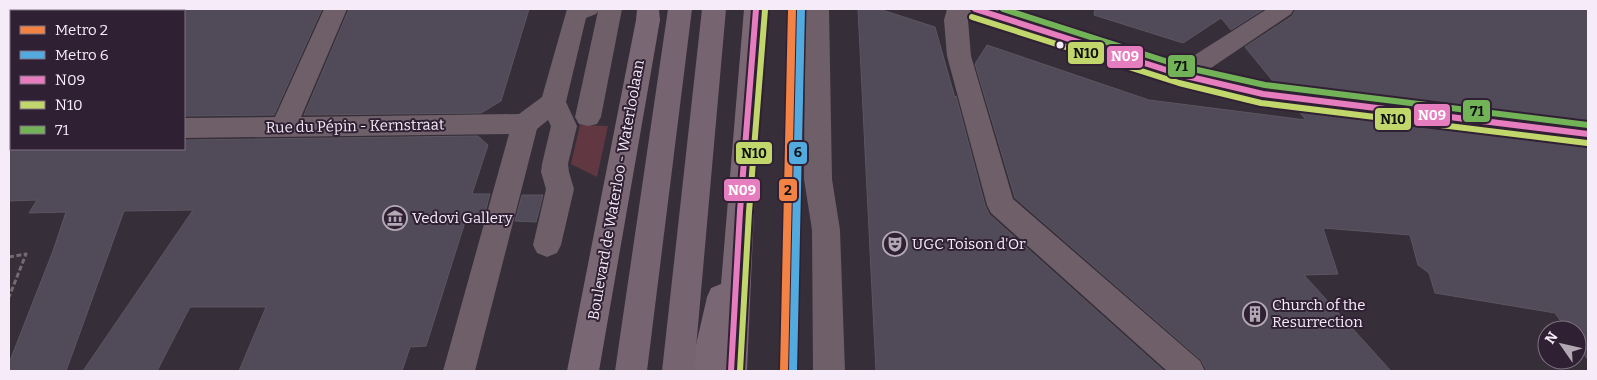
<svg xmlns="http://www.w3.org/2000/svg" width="1597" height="380" font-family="Bitter,serif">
  <rect width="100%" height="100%" fill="#362e39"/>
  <!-- green -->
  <polygon fill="#613842" points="580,125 608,126 597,177 571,164"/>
  <!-- building -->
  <g fill="#514a59" stroke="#5b5660">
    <polygon points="184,9 322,9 274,115 184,116"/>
    <polygon points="349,9 529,9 501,101 481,113 304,115"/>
    <polygon points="858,9 879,9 935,27 955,98 956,96 985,205 989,214 1164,371 876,371"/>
    <polygon points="1095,9 1264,9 1231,30 1221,18 1183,43 1094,15"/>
    <polygon points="1296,9 1588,9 1588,122 1276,85 1245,47 1292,16"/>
    <polygon points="987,45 1149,100 1306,120 1297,109 1588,146 1588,360 1577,344 1577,330 1567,330 1555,313 1435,293 1429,273 1418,265 1410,235 1323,228 1338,274 1304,275 1391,371 1207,371 1201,360 1015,198 975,64"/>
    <polygon points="478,136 488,145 472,194 490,194 483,221 465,222 426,346 410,347 402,371 239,371 266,307 190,307 157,371 83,371 193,210 124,211 66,371 9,371 9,363 53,251 66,212 29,213 37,200 9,201 9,149 184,149 184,140"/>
    <polygon points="522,195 543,195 536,222 515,221"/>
  </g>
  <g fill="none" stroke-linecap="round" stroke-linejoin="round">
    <!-- path -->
    <g stroke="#756a72" stroke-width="3" stroke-dasharray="5 2.5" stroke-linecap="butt">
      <polyline points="132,11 136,9"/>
      <polyline points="9,257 26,254 9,297"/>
    </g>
    <!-- minor -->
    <g fill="#6e5f69" fill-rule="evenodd">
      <polygon points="324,9 347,9 301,117 519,114 542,97 567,9 622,9 601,117 597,124 588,126 579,124 575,117 598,11 596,14 586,18 566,102 577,126 568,164 569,172 574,189 561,245 557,253 547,257 537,253 533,245 546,189 541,172 542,164 551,126 548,120 537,129 475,371 443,371 509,134 184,138 184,118 275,117"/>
      <polygon points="805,9 829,9 832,179 840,230 845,371 813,371 812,230 804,179"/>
      <polygon points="947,9 999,9 1179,65 1267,9 1294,9 1291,14 1205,72 1263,85 1588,124 1588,144 1263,103 1173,81 969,15 968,20 971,56 1013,199 1200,361 1205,371 1167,371 991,213 987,205 947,56 944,20"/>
      <rect x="9" y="120" width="2" height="20"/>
    </g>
    <!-- major -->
    <g fill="#7a6774" fill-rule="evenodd">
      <polygon points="637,9 659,9 660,20 599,371 567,371 636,20"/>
      <polygon points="744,9 768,9 754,211 747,371 690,371 707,297 711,288 721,284"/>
    </g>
    <!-- highway -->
    <g fill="#766470" fill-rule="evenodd">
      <polygon points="668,9 692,9 647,371 615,371"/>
      <polygon points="702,9 726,9 694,371 662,371"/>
    </g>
    <defs>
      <g id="bus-1">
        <polyline points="975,9 1182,75 1263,94 1588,134"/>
        <polyline points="731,371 740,211 756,9"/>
      </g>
      <g id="bus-2">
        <polyline points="972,17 1179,83 1261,103 1587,143"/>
        <polyline points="740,371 749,212 765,10"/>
      </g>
      <polyline id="bus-3" points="1003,9 1184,67 1265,85 1588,125"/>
    </defs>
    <!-- bus-1 casing -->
    <use href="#bus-1" stroke="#302033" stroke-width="10"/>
    <!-- bus-2 casing -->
    <use href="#bus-2" stroke="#302033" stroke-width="10"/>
    <!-- bus-3 casing -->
    <use href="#bus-3" stroke="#302033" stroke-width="10"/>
    <!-- bus-1 -->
    <use href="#bus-1" stroke="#e67dbe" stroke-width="6"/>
    <!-- bus-2 -->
    <use href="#bus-2" stroke="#c1d66b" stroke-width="6"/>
    <!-- bus-3 -->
    <use href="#bus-3" stroke="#72b358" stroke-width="6"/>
    <defs>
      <polyline id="metro-1" points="784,371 792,9"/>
      <polyline id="metro-2" points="793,371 801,9"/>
    </defs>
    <!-- metro-1 casing -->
    <use href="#metro-1" stroke="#302033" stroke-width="11"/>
    <!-- metro-2 casing -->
    <use href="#metro-2" stroke="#302033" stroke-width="11"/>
    <!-- metro-1 -->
    <use href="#metro-1" stroke="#f38344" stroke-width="8"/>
    <!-- metro-2 -->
    <use href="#metro-2" stroke="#53aadf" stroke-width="8"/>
  </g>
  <!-- icons -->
  <defs>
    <symbol id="museum-ring" viewBox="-11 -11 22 22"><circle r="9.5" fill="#302033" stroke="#b3a9b5" stroke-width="1.5"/><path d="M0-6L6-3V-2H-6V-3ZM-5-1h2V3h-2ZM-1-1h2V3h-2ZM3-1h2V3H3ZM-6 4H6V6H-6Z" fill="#b3a9b5"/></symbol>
    <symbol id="theatre-ring" viewBox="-11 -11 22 22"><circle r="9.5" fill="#302033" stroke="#b3a9b5" stroke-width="1.5"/><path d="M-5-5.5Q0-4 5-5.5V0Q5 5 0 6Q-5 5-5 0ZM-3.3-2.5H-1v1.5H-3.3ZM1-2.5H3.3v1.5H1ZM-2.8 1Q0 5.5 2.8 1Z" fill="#b3a9b5"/></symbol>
    <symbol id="building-ring" viewBox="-11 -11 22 22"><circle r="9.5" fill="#302033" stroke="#b3a9b5" stroke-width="1.5"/><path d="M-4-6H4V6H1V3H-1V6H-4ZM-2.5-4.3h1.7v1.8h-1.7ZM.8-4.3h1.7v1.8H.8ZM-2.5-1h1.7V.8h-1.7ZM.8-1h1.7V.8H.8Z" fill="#b3a9b5"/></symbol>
  </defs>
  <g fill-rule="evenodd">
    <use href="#museum-ring" x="381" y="204" width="28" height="28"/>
    <use href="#theatre-ring" x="881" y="230" width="28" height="28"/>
    <use href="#building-ring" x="1241" y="300" width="28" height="28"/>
  </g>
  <!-- markers -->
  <circle fill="#f6ebf8" stroke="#302033" stroke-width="2" cx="1060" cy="45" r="4.5"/>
  <g text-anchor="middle" stroke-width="4" stroke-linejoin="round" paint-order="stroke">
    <!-- street labels -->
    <g font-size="15" fill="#f6ebf8" stroke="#302033">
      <text transform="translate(355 126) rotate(-1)" y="5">Rue du Pépin - Kernstraat</text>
      <text transform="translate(616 190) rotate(-80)" y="5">Boulevard de Waterloo - Waterloolaan</text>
    </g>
    <!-- poi labels -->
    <g font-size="15" fill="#f6ebf8" stroke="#302033" text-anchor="start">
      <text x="412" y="223">Vedovi Gallery</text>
      <text x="912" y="249">UGC Toison d'Or</text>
      <text x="1272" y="310">Church of the<tspan x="1272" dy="17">Resurrection</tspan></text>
    </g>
  </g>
  <g stroke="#302033" stroke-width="2">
    <rect x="1067" y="41" width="38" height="24" rx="5" fill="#c1d66b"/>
    <rect x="1106" y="45" width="38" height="24" rx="5" fill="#e67dbe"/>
    <rect x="1167" y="54" width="29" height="24" rx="5" fill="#72b358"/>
    <rect x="1462" y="99" width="29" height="24" rx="5" fill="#72b358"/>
    <rect x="1413" y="103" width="38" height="24" rx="5" fill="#e67dbe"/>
    <rect x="1374" y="107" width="38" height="24" rx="5" fill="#c1d66b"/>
    <rect x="788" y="141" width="20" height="24" rx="5" fill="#53aadf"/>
    <rect x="735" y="141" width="38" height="24" rx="5" fill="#c1d66b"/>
    <rect x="723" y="178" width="38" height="24" rx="5" fill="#e67dbe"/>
    <rect x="778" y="178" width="20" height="24" rx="5" fill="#f38344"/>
  </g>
  <g font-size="14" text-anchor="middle" font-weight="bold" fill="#fff">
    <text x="1125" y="61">N09</text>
    <text x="1432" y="120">N09</text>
    <text x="742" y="195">N09</text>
  </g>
  <g font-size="14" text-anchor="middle" font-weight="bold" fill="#111">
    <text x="1086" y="58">N10</text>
    <text x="1181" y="71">71</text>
    <text x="1477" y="116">71</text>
    <text x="1393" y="124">N10</text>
    <text x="798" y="157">6</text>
    <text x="754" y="158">N10</text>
    <text x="788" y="195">2</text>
  </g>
  <!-- border -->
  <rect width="1597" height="380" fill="none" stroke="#f6ebf8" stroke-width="20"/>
  <!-- legend -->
  <rect x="10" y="10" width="175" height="140" fill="#302033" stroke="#7f7182"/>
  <rect x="20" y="26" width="25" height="8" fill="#f38344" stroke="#7f7182"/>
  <text x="55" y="35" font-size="15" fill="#f6ebf8">Metro 2</text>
  <rect x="20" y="51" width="25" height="8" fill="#53aadf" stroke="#7f7182"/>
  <text x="55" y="60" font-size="15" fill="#f6ebf8">Metro 6</text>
  <rect x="20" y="76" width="25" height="8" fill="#e67dbe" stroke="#7f7182"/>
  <text x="55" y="85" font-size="15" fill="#f6ebf8">N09</text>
  <rect x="20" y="101" width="25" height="8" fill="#c1d66b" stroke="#7f7182"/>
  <text x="55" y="110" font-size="15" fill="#f6ebf8">N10</text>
  <rect x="20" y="126" width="25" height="8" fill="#72b358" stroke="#7f7182"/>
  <text x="55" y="135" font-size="15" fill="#f6ebf8">71</text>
  <!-- north arrow -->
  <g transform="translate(1562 345) rotate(304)"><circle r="24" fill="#302033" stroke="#7f7182"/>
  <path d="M0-4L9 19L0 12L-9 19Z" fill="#b3a9b5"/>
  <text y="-8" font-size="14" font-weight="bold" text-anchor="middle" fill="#f6ebf8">N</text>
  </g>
</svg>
